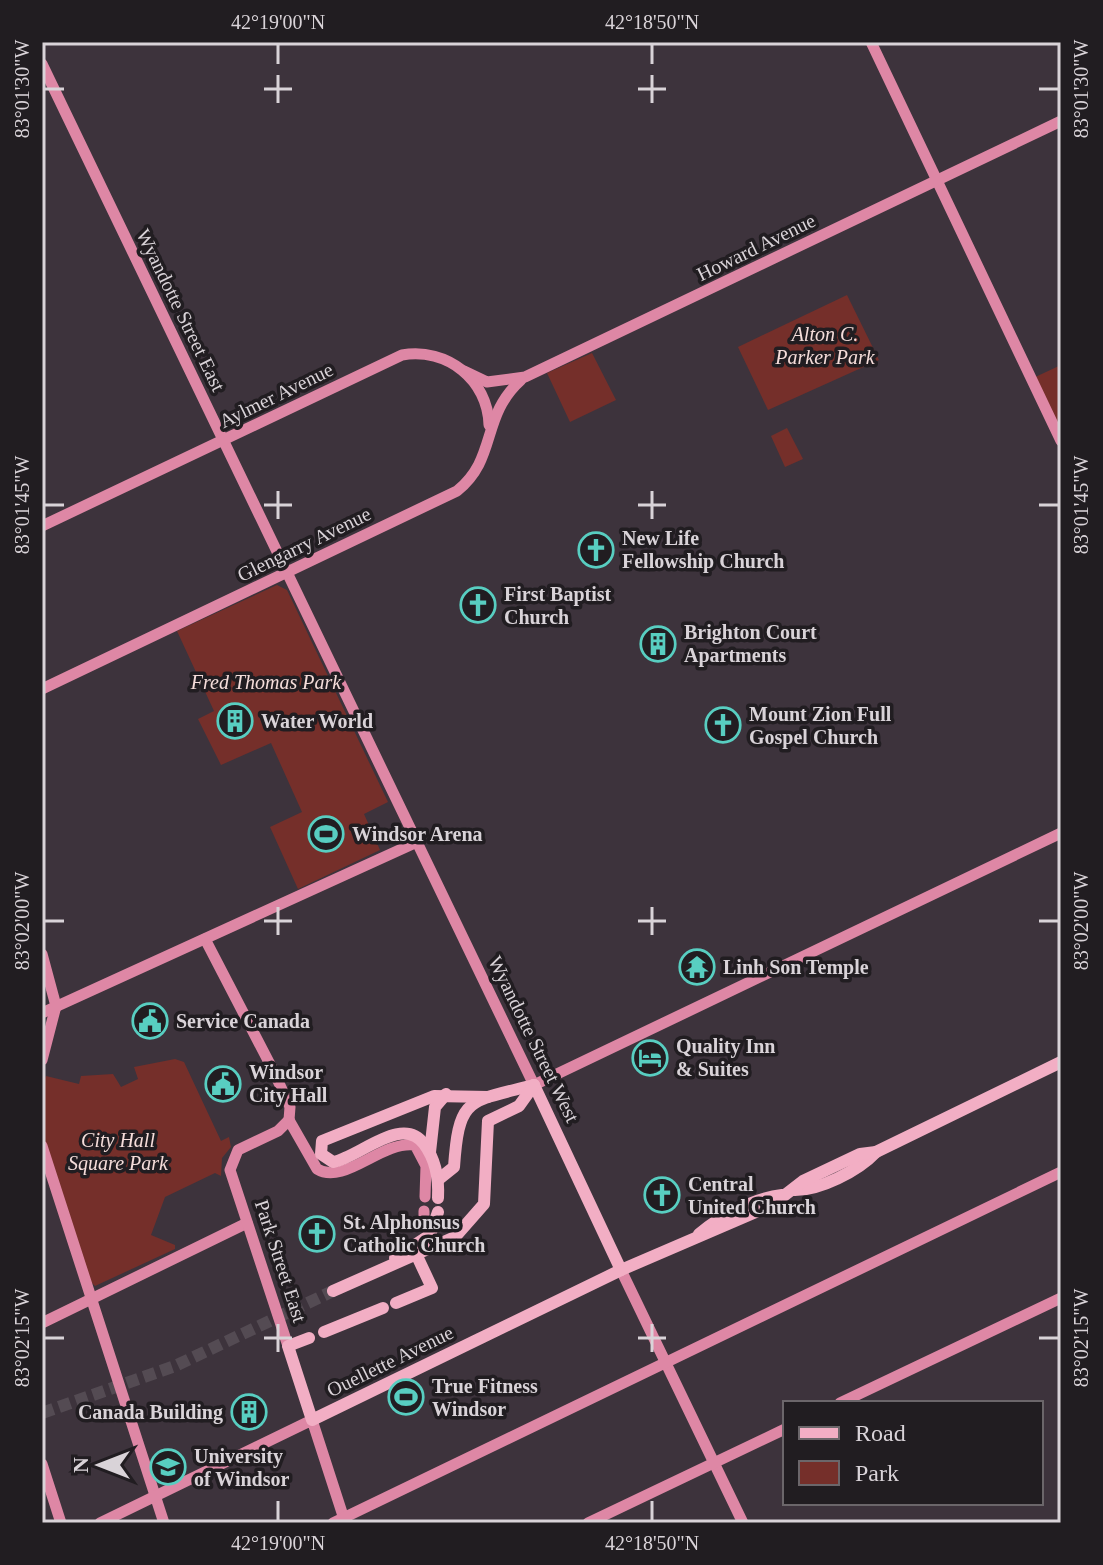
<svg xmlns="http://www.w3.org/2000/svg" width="1103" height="1565" font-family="Georgia,serif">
  <rect width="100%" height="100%" fill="#3d333c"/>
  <!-- green -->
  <g fill="#752f2a">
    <polygon points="847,295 879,360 768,410 738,347"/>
    <polygon points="592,353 616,400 570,422 547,373"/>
    <polygon points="1061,365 1061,441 1031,379"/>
    <polygon points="787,428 803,459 785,467 771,436"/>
    <polygon points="277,585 287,590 388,802 364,814 380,850 298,889 270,827 302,812 271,743 221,765 198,719 214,711 177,631"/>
    <polygon points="175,1059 184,1062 221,1141 229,1137 231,1147 222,1158 221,1176 215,1173 165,1197 151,1235 175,1245 175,1249 95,1286 90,1281 42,1134 42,1087 46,1076 79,1084 81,1076 113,1074 121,1087 138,1079 134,1067"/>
  </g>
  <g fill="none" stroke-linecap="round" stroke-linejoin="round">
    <!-- primary-tunnel -->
    <polyline stroke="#544b53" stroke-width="12" stroke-dasharray="12 6" stroke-linecap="butt" points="42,1413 175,1366 333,1291"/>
    <!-- secondary -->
    <g stroke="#de87a5" stroke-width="11">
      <polyline points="871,42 1061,441"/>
      <polyline points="42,64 534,1085 1061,833"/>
      <polyline points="464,371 487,382 525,377 1061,121"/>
      <path d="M 42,526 L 402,355 C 447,347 488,380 489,425"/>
      <path d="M 42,689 L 457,491 C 498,458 480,417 521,380"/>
      <polyline points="205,939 273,1070 290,1107 289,1120"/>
      <polyline points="42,954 56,1006 42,1060"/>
      <polyline points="42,1013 417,842"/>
      <path d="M 289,1120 L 317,1169 C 344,1186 382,1140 415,1145 L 426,1166 L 425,1197"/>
      <polyline points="42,1146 164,1523"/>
      <polyline points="424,1211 424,1221 430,1235"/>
      <polyline points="621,1270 743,1523"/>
      <polyline points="42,1323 247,1223"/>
      <polyline points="288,1346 230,1170 238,1150 278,1131 289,1120"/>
      <polyline points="840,1403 1061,1298"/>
      <polyline points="42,1464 61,1523"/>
      <polyline points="100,1523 312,1420 345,1522"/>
      <polyline points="333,1523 1061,1172"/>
      <polyline points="588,1523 785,1429"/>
    </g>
    <!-- primary -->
    <g stroke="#f2aec4" stroke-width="12">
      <polyline points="534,1085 621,1270"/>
      <polyline points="430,1152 435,1107 446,1094"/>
      <path d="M 439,1179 L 454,1167 C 459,1096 468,1102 534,1085"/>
      <path d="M 793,1190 C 819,1191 858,1171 876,1152"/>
      <path d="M 438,1198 C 439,1179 436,1160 424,1144 C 402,1114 360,1157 333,1162 L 321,1154 L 322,1141 L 434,1096 L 488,1097"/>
      <path d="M 699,1234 C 720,1216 755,1198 782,1195"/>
      <polyline points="395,1258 430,1235 438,1212"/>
      <polyline points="333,1291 455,1237 484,1204 488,1121 519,1106 534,1085"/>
      <polyline points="396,1303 432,1288 417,1256"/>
      <polyline points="324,1332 383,1308"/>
      <polyline points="309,1338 288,1346 312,1420 621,1270 772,1205 803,1181 860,1154 876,1152 1061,1062"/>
    </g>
  </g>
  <!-- ticks -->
  <path fill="none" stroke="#d9d3d8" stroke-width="3" d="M 278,44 L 278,64M 652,44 L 652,64M 278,75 L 278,103M 652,75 L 652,103M 44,89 L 64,89M 264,89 L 292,89M 638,89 L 666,89M 1039,89 L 1059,89M 278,491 L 278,519M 652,491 L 652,519M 44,505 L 64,505M 264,505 L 292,505M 638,505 L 666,505M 1039,505 L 1059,505M 278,907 L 278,935M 652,907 L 652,935M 44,921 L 64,921M 264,921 L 292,921M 638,921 L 666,921M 1039,921 L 1059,921M 278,1324 L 278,1352M 652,1324 L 652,1352M 44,1338 L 64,1338M 264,1338 L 292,1338M 638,1338 L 666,1338M 1039,1338 L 1059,1338M 278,1501 L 278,1521M 652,1501 L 652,1521"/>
  <!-- icons -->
  <defs>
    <symbol id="church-ring" viewBox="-11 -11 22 22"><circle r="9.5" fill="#211d21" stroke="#58cec1" stroke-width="1.5"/><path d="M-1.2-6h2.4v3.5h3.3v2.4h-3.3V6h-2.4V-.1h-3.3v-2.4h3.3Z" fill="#58cec1"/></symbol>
    <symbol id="building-ring" viewBox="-11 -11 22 22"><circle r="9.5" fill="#211d21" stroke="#58cec1" stroke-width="1.5"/><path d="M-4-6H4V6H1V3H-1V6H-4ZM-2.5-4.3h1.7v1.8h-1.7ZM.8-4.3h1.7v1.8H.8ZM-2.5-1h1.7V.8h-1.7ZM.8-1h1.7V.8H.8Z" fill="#58cec1"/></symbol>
    <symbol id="stadium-ring" viewBox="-11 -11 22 22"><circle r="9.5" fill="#211d21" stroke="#58cec1" stroke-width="1.5"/><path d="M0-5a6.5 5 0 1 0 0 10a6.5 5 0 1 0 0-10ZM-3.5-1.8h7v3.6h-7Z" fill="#58cec1"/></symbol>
    <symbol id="temple-ring" viewBox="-11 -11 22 22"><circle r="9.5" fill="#211d21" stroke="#58cec1" stroke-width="1.5"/><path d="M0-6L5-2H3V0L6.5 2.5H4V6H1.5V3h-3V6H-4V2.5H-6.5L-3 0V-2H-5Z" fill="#58cec1"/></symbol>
    <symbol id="civic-ring" viewBox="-11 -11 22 22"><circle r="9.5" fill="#211d21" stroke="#58cec1" stroke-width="1.5"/><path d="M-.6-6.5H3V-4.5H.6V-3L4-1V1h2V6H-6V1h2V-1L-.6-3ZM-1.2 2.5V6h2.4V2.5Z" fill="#58cec1"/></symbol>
    <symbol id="hotel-ring" viewBox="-11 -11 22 22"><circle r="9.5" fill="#211d21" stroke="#58cec1" stroke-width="1.5"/><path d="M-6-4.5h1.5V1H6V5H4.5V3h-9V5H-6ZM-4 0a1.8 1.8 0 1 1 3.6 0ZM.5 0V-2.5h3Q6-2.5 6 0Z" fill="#58cec1"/></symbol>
    <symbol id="university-ring" viewBox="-11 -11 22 22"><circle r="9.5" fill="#211d21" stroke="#58cec1" stroke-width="1.5"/><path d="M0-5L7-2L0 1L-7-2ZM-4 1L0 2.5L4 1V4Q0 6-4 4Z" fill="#58cec1"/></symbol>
  </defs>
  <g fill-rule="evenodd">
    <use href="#church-ring" x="576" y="530" width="40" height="40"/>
    <use href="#church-ring" x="458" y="585" width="40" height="40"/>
    <use href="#building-ring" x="638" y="624" width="40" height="40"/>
    <use href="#building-ring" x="215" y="701" width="40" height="40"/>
    <use href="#church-ring" x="703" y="705" width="40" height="40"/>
    <use href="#stadium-ring" x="306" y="814" width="40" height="40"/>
    <use href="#temple-ring" x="677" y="947" width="40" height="40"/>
    <use href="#civic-ring" x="130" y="1001" width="40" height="40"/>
    <use href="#hotel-ring" x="630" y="1038" width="40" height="40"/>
    <use href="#civic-ring" x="203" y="1064" width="40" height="40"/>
    <use href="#church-ring" x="642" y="1175" width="40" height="40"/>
    <use href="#church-ring" x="297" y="1214" width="40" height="40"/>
    <use href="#stadium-ring" x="386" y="1377" width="40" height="40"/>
    <use href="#building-ring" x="229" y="1392" width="40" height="40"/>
    <use href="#university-ring" x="148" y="1447" width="40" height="40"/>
  </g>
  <g text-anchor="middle" stroke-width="7" stroke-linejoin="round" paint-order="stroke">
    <!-- street labels -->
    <g font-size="20" fill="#d9d3d8" stroke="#211d21">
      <text transform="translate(756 247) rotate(-26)" y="7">Howard Avenue</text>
      <text transform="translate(181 310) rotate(64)" y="7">Wyandotte Street East</text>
      <text transform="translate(276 395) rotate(-26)" y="7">Aylmer Avenue</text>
      <text transform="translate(304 544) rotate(-26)" y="7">Glengarry Avenue</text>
      <text transform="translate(534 1039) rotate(64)" y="7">Wyandotte Street West</text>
      <text transform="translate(281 1261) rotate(72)" y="7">Park Street East</text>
      <text transform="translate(390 1361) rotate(-26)" y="7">Ouellette Avenue</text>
    </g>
    <!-- park labels -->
    <g font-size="20" font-style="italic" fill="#f5ddda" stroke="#211d21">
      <text x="825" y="341">Alton C.<tspan x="825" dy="23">Parker Park</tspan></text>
      <text x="266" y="689">Fred Thomas Park</text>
      <text x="118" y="1147">City Hall<tspan x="118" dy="23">Square Park</tspan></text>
    </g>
    <!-- poi labels -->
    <g font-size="20" font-weight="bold" fill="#d9d3d8" stroke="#211d21" text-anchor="start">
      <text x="622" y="545">New Life<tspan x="622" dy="23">Fellowship Church</tspan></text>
      <text x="504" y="601">First Baptist<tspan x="504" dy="23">Church</tspan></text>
      <text x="684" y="639">Brighton Court<tspan x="684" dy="23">Apartments</tspan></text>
      <text x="749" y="721">Mount Zion Full<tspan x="749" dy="23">Gospel Church</tspan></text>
      <text x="261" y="728">Water World</text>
      <text x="352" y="841">Windsor Arena</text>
      <text x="723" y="974">Linh Son Temple</text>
      <text x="176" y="1028">Service Canada</text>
      <text x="676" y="1053">Quality Inn<tspan x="676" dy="23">&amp; Suites</tspan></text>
      <text x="249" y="1079">Windsor<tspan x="249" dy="23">City Hall</tspan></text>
      <text x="688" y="1191">Central<tspan x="688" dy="23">United Church</tspan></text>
      <text x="343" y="1229">St. Alphonsus<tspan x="343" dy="23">Catholic Church</tspan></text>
      <text x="432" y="1393">True Fitness<tspan x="432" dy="23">Windsor</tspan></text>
      <text x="223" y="1419" text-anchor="end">Canada Building</text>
      <text x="194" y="1463">University<tspan x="194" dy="23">of Windsor</tspan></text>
    </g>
  </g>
  <!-- border -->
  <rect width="1103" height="1565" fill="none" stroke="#211d21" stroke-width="88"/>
  <!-- legend -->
  <rect x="783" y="1401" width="260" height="104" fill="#211d21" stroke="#6b666a" stroke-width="2"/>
  <rect x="799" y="1427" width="40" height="12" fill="#f2aec4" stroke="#6b666a" stroke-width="2"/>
  <text x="855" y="1441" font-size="24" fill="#d9d3d8">Road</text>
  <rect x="799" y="1461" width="40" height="24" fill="#752f2a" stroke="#6b666a" stroke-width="2"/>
  <text x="855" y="1481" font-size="24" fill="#d9d3d8">Park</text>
  <!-- north arrow -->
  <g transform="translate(100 1465) rotate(270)" stroke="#211d21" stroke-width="6" paint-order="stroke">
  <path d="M0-6L14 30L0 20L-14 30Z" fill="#d9d3d8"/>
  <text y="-12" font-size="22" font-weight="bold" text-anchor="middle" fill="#d9d3d8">N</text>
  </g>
  <rect x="44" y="44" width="1015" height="1477" fill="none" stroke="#d9d3d8" stroke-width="3"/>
  <g font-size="20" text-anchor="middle" fill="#d9d3d8">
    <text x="278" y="29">42°19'00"N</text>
    <text x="652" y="29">42°18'50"N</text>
    <text transform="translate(1081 89) rotate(-90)" y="7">83°01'30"W</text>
    <text transform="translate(22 89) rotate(-90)" y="7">83°01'30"W</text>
    <text transform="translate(1081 505) rotate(-90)" y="7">83°01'45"W</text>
    <text transform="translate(22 505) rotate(-90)" y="7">83°01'45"W</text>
    <text transform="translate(1081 921) rotate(-90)" y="7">83°02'00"W</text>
    <text transform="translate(22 921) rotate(-90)" y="7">83°02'00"W</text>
    <text transform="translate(1081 1338) rotate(-90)" y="7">83°02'15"W</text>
    <text transform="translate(22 1338) rotate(-90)" y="7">83°02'15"W</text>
    <text x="278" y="1550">42°19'00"N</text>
    <text x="652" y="1550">42°18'50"N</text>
  </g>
</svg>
